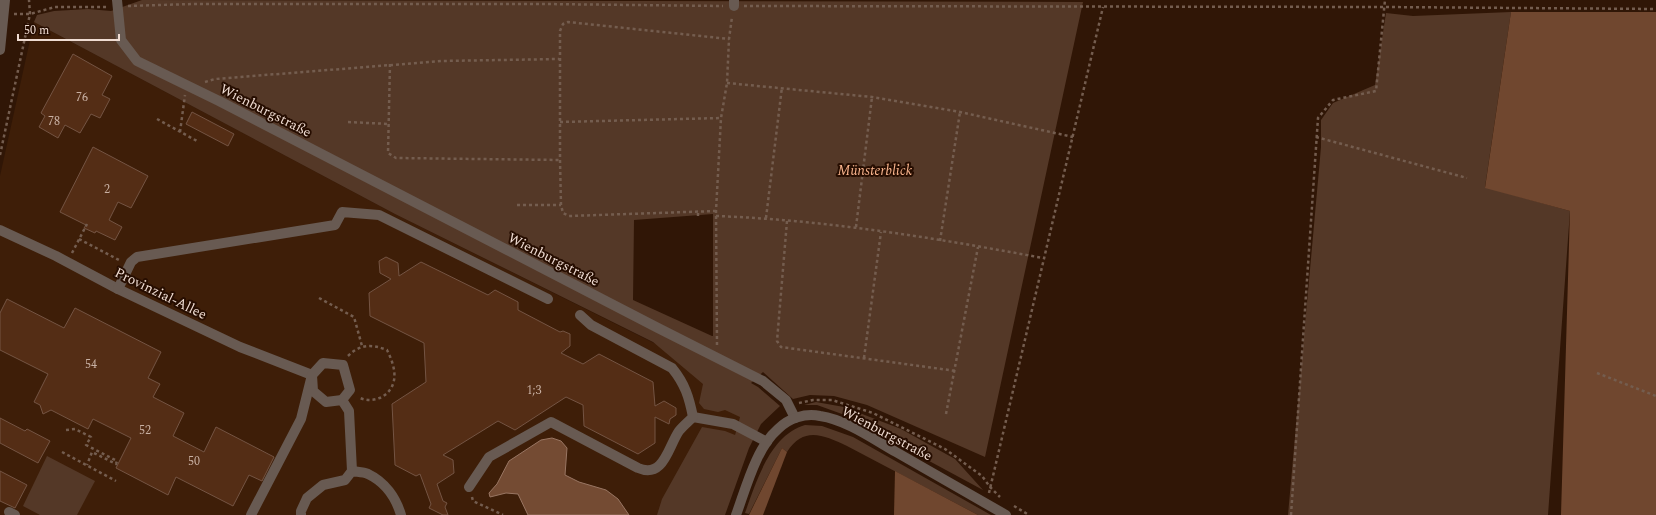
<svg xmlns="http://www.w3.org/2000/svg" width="1656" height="515" font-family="Spectral,serif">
  <rect width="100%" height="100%" fill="#301606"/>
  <!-- built -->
  <polygon fill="#3e1e08" points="34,22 395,214 748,390 712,515 0,515 0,176"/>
  <!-- green -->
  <g fill="#543827" fill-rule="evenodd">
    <path d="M 142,0 L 1083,2 L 985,457 L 867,405 L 834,396 L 810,395 L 793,399 L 763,372 L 751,383 L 758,387 L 780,406 L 761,424 L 749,448 L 725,515 L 657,515 L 662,499 L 702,427 L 725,431 L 735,435 L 740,417 L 725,410 L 718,412 L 704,409 L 699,403 L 703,384 L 653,342 L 395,214 L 34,22 L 37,15 L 54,11 L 88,9 L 111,11 ZM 713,214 L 713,336 L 712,336 L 633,300 L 634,220 Z"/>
    <polygon points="1511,12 1485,187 1570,211 1548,515 1288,515 1321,147 1321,120 1333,103 1375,85 1386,13 1413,16"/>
    <polygon points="816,402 844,407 901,429 955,459 983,490 842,414 817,405 804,405"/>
    <path d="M 805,425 L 822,426 L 853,437 L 991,515 L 978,515 L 847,446 C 823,435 804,426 787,452 L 782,448 L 749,514 L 745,513 C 756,482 770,435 805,425 Z"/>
    <polygon points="47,456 95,481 77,515 40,515 23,506"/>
  </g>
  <!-- forest -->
  <g fill="#70472f">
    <polygon points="1511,12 1656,12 1656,515 1561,515 1570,211 1485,188"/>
    <polygon points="782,448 787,452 763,515 749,515"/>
    <polygon points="895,471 978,515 894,515"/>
  </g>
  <!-- water -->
  <polygon fill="#744b33" stroke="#997663" points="552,438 561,441 567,448 565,475 579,482 606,490 618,499 629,515 528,515 518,494 506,493 490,497 489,493 497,484 509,461 541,440"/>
  <!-- building -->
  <g fill="#542d15" stroke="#745443">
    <polygon points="73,54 112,76 102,95 110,99 100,118 91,114 80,133 65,125 58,138 39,127 45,116 41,113"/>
    <polygon points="192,112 234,134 228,146 186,124"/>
    <polygon points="93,147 148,176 131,208 118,202 109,220 122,227 115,240 96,231 95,233 84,228 86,225 60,212"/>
    <polygon points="386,257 398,263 399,276 421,262 488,295 495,290 518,302 518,310 560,332 563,331 570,334 570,346 561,353 583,364 599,354 653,382 655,406 664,401 676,408 676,415 670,419 669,424 655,417 655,443 638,454 584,426 583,405 566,397 515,430 498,421 443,455 453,460 454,473 437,484 443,501 447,503 445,507 448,515 443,515 429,508 431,504 420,474 416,476 395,465 392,404 426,382 424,343 370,316 369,293 391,279 380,273 379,261"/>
    <polygon points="7,299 64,328 75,308 161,352 148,378 160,384 153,397 184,413 173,436 204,452 216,427 274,457 262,481 249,475 233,506 176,477 168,495 116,468 131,438 93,419 88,429 51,410 43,414 40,405 34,402 48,374 0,350 0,313"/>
    <polygon points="0,418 25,431 27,429 50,441 38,463 0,443"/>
    <polygon points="0,471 27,485 15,508 0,501"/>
  </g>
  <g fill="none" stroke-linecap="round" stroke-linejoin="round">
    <!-- path -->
    <g stroke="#745d4f" stroke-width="2.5" stroke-dasharray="3 3" stroke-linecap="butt">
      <polyline points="128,6 192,4 544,4 723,6"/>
      <polyline points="744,6 1384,7 1656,9"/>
      <polyline points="14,14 30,14 55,7 107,7"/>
      <polyline points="390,64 388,153 396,158 560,160"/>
      <polyline points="205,82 215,79 442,61 559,59"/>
      <polyline points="727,83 872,97 960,112 1073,137"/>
      <polyline points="157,119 197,141"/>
      <polyline points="348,122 389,124"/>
      <polyline points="560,122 721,118"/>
      <polyline points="180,132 185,95"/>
      <polyline points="1316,137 1467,178"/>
      <polyline points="0,155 30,14 29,0"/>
      <polyline points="517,205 561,205"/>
      <polyline points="716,211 569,216 563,213 561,205 560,160 560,31 563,24 568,22 729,39"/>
      <polyline points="698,216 698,212"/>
      <path d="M 716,216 C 826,220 935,238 1043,258"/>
      <polyline points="766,218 782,87"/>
      <polyline points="787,221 777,341 781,347 956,371"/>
      <polyline points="856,227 872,97"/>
      <polyline points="79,239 119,260"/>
      <polyline points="940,241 960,112"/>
      <polyline points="72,253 87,224"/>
      <polyline points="319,298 354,317 362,346"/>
      <polyline points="717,345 716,211 721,118 727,83 729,39 732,17"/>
      <path d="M 348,356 C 360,344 372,344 387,350 C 392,360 397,373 393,384 C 388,398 371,404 358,397"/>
      <polyline points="864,358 881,232"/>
      <polyline points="1597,373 1656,396"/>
      <polyline points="799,403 813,400 832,400 873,413 945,449 982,476 990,487 1000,497"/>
      <polyline points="946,414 978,247"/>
      <polyline points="66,430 75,429 91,437 86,445 117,461 116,464 92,452 87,465"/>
      <polyline points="62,452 116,481"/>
      <polyline points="989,493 1103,7"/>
      <polyline points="472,497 473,501 503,515"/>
      <polyline points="1014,506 1029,515"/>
      <polyline points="1291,515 1318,118 1333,100 1376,91 1385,0"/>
    </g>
    <!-- minor -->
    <g stroke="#685a52" stroke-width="10">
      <polyline points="117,0 121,40 137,61 219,101 658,328 763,381 786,400 795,418"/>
      <polyline points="734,0 734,6"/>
      <polyline points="0,50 5,0"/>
      <polyline points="0,230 56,256 118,289 240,347 312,375"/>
      <polyline points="118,289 131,262 137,257 335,225 342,212 379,215 548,299"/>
      <polyline points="342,400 349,411 352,471"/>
      <polyline points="693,417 733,424 767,442"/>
      <path d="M 469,487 L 489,457 L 551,422 L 638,468 C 664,479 668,447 679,431 C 683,426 688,422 693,417 C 689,397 685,384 672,368 L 591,325 L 580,315"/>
      <polyline points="9,512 15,515"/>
      <polyline points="251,515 301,419 312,375 323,363 343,365 350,390 342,400 326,402 313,391 312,375"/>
      <path d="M 301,515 L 301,511 L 307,498 L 323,485 L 345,480 L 352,471 C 357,472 363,472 368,474 C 385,482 396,498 401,515"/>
      <path d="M 736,515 C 746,488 756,448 778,429 C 789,418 805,413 820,416 C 847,420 873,439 896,452 C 933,473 969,494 1006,515"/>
    </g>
  </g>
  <g text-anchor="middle" stroke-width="4" stroke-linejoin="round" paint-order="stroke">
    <!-- number labels -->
    <g font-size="12" fill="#c8b0a3">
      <text x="82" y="101">76</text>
      <text x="54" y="125">78</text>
      <text x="107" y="193">2</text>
      <text x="91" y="368">54</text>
      <text x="534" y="394">1;3</text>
      <text x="145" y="434">52</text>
      <text x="194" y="465">50</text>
    </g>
    <!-- street labels -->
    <g font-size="14" fill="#efdcd2" stroke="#260d00">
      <text transform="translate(266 110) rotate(27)" y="5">Wienburgstraße</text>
      <text transform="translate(554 259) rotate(27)" y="5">Wienburgstraße</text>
      <text transform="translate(161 293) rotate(26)" y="5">Provinzial-Allee</text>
      <text transform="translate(887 433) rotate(28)" y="5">Wienburgstraße</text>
    </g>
    <!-- park labels -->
    <g font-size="14" font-style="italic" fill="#fbb68e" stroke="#260d00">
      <text x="875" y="175">Münsterblick</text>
    </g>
  </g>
  <!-- scale -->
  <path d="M18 34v6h101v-6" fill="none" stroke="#efdcd2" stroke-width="2"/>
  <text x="24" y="34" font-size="12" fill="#efdcd2" stroke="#260d00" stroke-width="3" paint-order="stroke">50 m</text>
</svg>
